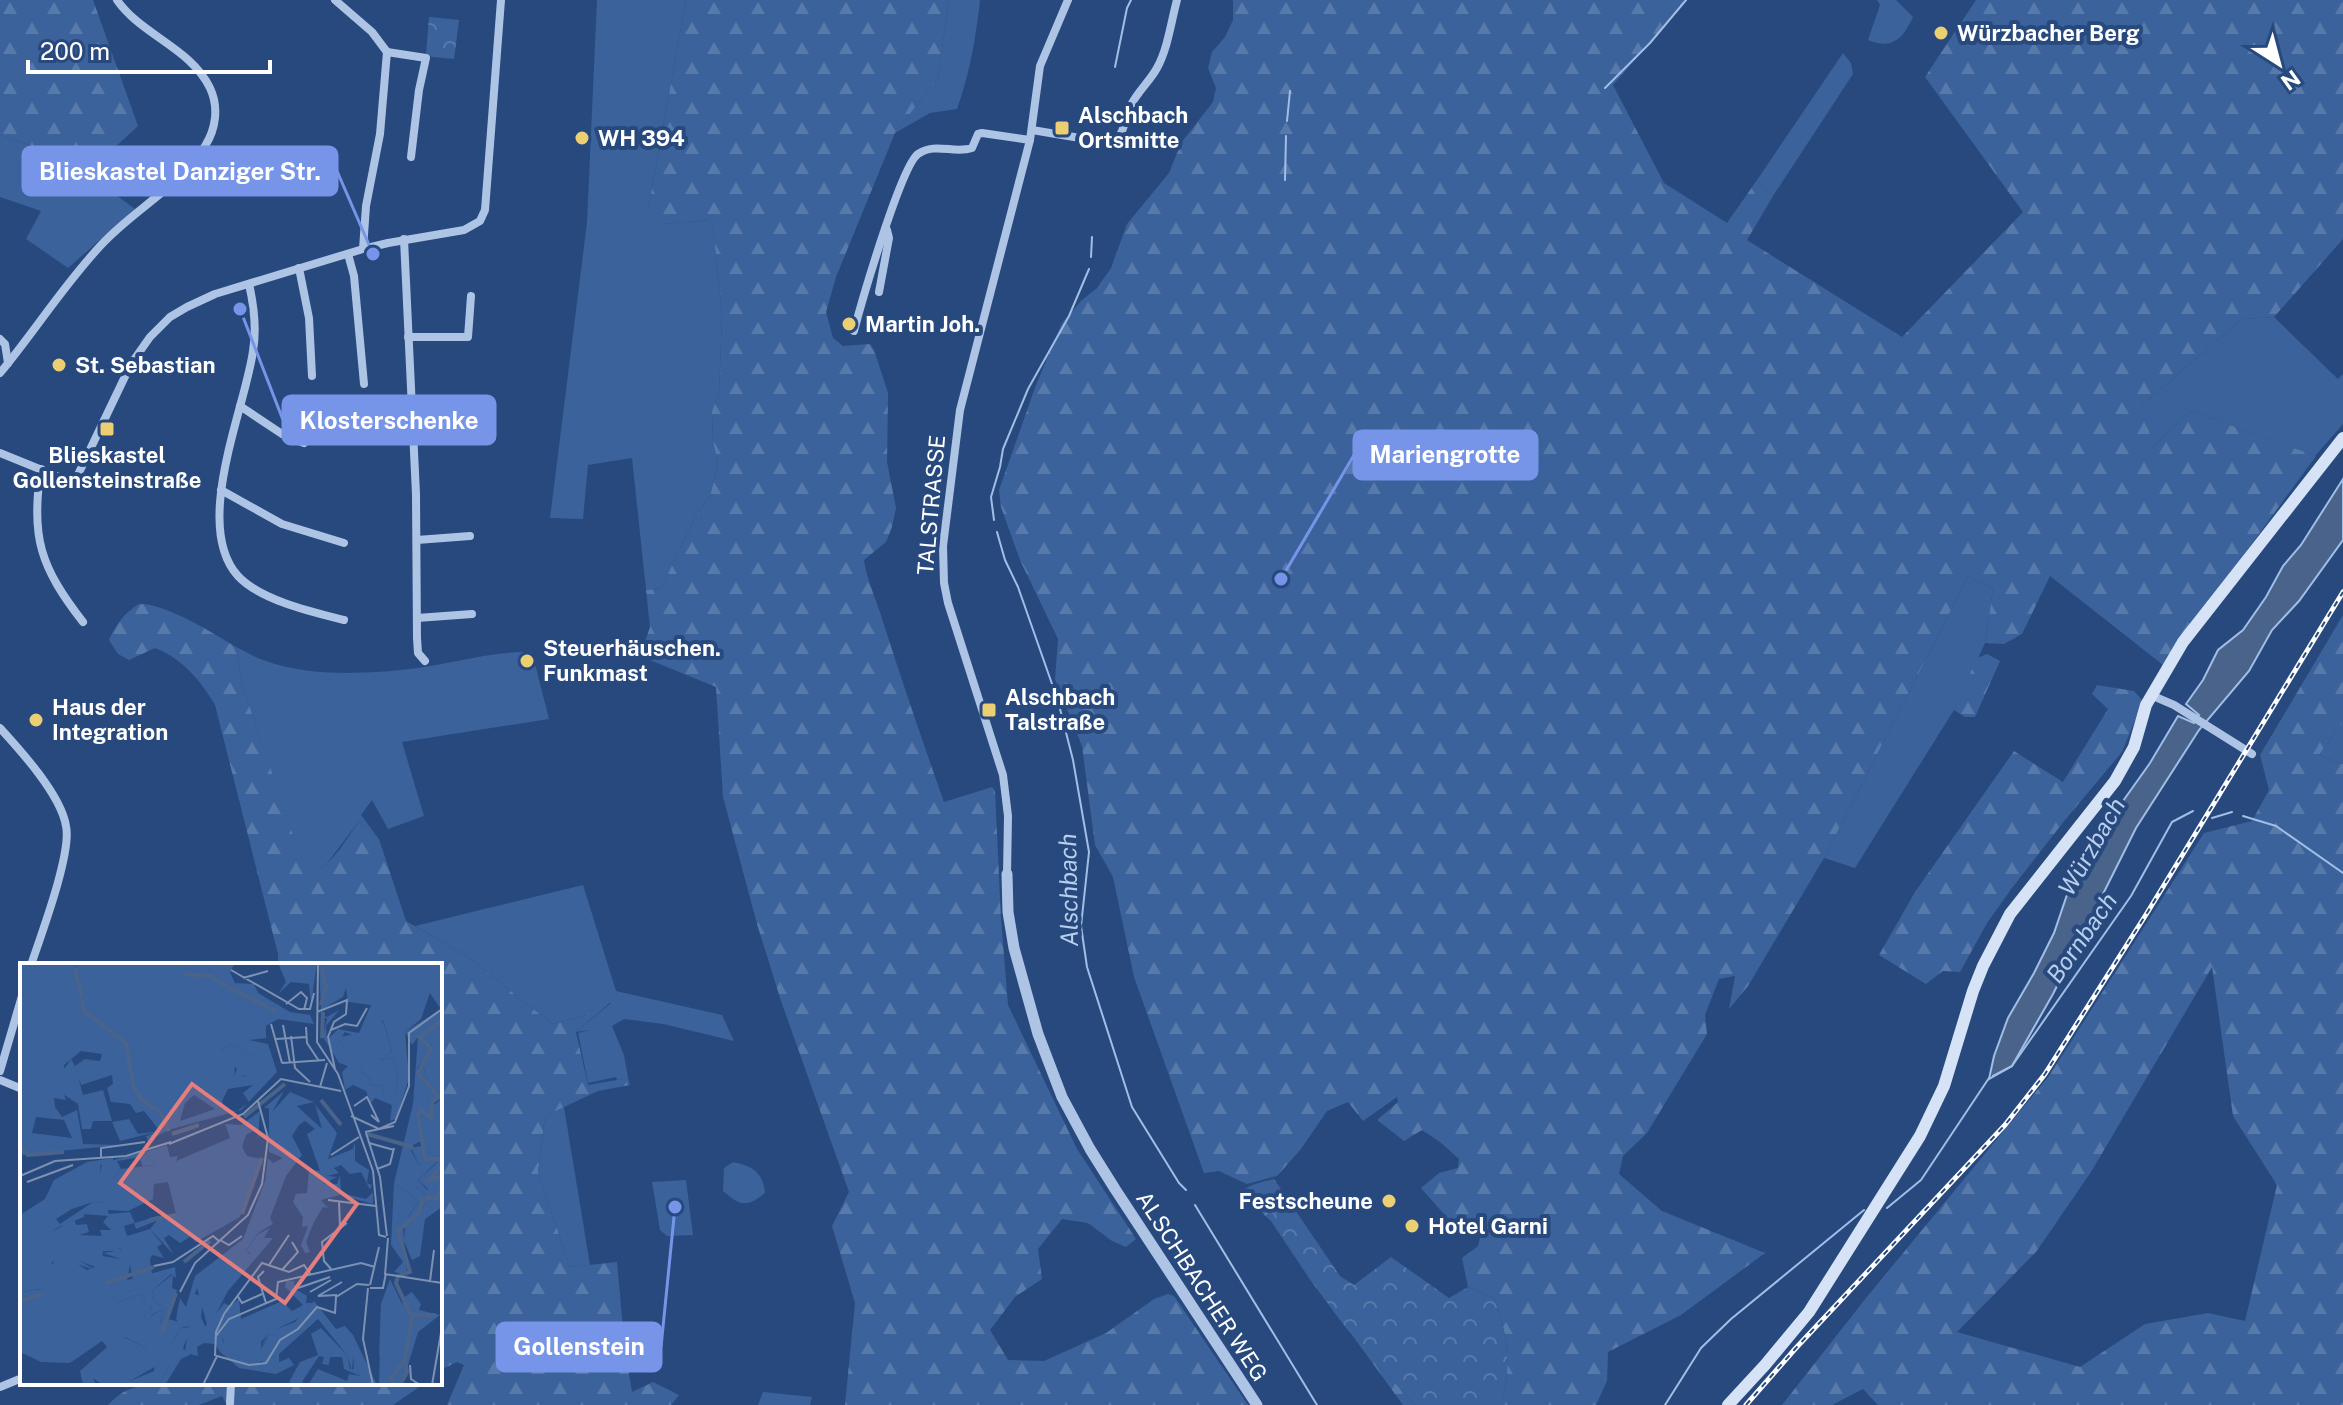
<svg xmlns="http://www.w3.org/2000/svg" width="2343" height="1405" font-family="'Public Sans',sans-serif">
  <defs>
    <pattern id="forest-firs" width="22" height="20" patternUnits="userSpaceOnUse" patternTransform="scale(2)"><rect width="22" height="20" fill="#3b629b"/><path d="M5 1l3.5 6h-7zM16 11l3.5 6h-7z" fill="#587aaa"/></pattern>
    <pattern id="park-crowns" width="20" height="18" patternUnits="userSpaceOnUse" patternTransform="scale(2)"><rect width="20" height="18" fill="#3b629b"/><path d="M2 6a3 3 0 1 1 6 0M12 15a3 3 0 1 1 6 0" fill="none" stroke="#587aaa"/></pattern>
  </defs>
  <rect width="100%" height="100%" fill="#27497e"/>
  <!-- green -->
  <g fill="#3b629b">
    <polygon points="597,0 686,0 648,210 661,224 709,220 713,227 722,316 719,393 712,411 713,442 718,464 710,496 697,514 661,588 646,590 632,458 588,465 583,519 550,518 587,222"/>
    <path d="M 949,0 L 980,0 C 976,37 970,73 957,109 L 930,113 L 895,133 L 938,78 Z"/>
    <path d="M 1877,0 L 1896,0 L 1913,17 C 1903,39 1892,50 1868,40 L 1880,5 Z"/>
    <polygon points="1843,53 1851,63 1853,74 1773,196 1757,180"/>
    <polygon points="0,135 44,150 113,149 87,174 135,209 68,268 26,239 41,211 0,197"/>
    <polygon points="2274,317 2338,379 2343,374 2343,424 2315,456 2191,411 2152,448 2142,405 2242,319"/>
    <polygon points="1968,577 1993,589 1985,643 1954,710 1855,868 1824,858"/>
    <path d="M 236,647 C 245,651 254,657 263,660 C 306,677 366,674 410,669 C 451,664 491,651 532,652 L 549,719 L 402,742 L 424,816 L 388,829 L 372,800 L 361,815 L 379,839 L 359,821 L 325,866 L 306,874 L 242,684 Z"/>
    <polygon points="2343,722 2343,764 2319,755"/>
    <polygon points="583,885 616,991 722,1015 734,1041 663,1024 624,1019 612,1026 624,1055 628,1078 617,1080 616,1077 588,1083 578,1033 590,1030 576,1032 611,1003 609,998 584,1016 552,1024 467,956 415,926"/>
    <polygon points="564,1107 590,1265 570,1267 538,1172 545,1116"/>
    <path d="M 733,1162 C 753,1166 763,1173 765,1193 C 747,1208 740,1206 723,1191 L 724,1168 Z"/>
    <polygon points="686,1180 693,1235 667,1236 660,1230 652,1182"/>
    <polygon points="763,1392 812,1397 810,1405 758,1405"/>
  </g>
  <!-- forest -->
  <g fill="url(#forest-firs)" fill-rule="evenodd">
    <polygon points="0,0 93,0 138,126 113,149 44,150 0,135"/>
    <path d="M 686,0 L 949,0 L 938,78 L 895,133 L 836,277 L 826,312 L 833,338 L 843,346 L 870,344 L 874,350 L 888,393 L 887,462 L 896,508 L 892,527 L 886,542 L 864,560 C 867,582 878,603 884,625 C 903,684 923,743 944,802 L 992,787 L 995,791 L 1001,919 L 1008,1005 L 1077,1149 L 1136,1239 L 1126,1247 L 1112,1241 L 1088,1223 L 1062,1219 L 1038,1249 L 1042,1279 L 1015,1297 L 990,1330 L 1008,1360 L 1044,1361 L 1106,1333 L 1154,1299 L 1168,1294 L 1174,1296 L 1248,1405 L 845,1405 L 855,1303 L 832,1226 L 849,1192 L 781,1001 L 757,924 L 723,797 L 716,687 L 640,656 L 650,627 L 646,590 L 661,588 L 697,514 L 710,496 L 718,464 L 713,442 L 712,411 L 719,393 L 722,316 L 713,227 L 709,220 L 661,224 L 650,220 L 648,210 Z"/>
    <path d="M 1233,0 L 1687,0 L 1613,85 L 1664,183 L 1727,223 L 1757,180 L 1773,196 L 1747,240 L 1902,337 L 2023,212 L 1925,77 L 1976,0 L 2343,0 L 2343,239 L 2274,317 L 2242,319 L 2142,405 L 2153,447 L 2191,411 L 2316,456 L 2163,665 L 2050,576 L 2022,634 L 2004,644 L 1985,643 L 1993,589 L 1968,577 L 1824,858 L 1748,986 L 1729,1009 L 1735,976 L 1719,979 L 1705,1015 L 1707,1034 L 1647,1133 L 1623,1156 L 1619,1174 L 1662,1211 L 1765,1253 L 1681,1315 L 1608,1352 L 1607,1381 L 1596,1405 L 1501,1405 C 1512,1366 1508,1335 1494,1298 L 1468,1287 L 1462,1258 L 1478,1246 L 1481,1233 L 1451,1222 L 1421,1188 L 1439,1173 L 1458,1168 L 1459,1159 L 1440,1142 L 1422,1130 L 1404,1141 L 1377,1120 L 1398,1102 L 1397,1097 L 1363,1121 L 1348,1102 L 1327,1111 L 1301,1149 L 1277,1176 L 1247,1184 L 1219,1171 L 1204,1173 L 1134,977 L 1113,877 L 1095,845 L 1082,746 L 1055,679 L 1058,639 L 1020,560 L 1001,507 L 999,490 L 1036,385 L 1062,323 L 1081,301 L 1097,288 L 1111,268 L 1127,224 L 1169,173 L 1181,143 L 1213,102 L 1216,88 L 1208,68 L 1212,52 L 1225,37 L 1233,20 Z"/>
    <path d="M 139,604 C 165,603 213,633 236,647 L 242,684 L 306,873 L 325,866 L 340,849 L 359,821 L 379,839 L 406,921 L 467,956 L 552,1024 L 584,1016 L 609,997 L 611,1002 L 576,1032 L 588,1085 L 628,1078 L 630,1085 L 598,1091 L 545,1116 L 538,1172 L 570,1267 L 617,1262 L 625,1351 L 632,1392 L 653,1382 L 679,1395 L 671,1405 L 447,1405 L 464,1365 L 457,1362 L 440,1370 L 440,965 L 278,965 L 278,954 L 215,705 C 201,681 183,659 155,648 L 129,660 L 118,654 L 109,640 C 116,624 124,613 139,604 Z"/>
    <path d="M 2343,615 L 2343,722 L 2319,755 L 2343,764 L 2343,1405 L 1878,1405 L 1863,1389 L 1832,1405 L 1782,1405 L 1866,1298 L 2049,1076 L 2204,833 L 2252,821 L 2269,790 L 2260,755 ZM 2212,967 L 2233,1116 L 2277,1185 L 2245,1321 L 2208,1313 L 2145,1324 L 2080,1367 L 1957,1332 L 2036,1252 L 2091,1172 Z"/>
    <polygon points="1987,654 2000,661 1975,717 1965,717 1954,710 1977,658"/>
    <polygon points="2097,685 2134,691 2143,701 2122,752 2065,820 2012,888 1987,923 1960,972 1943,971 1926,984 1879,955 1915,892 2014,751 2063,782 2108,709 2092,694"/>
    <polygon points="1347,1328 1413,1403 1415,1405 1403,1405"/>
    <path d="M 169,1383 L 425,1383 L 393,1405 L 227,1405 L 222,1396 L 199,1405 L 108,1405 C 129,1383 141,1387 169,1383 Z"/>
  </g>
  <!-- park -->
  <g fill="url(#park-crowns)">
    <polygon points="429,17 459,20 454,59 432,57 426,54"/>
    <path d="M 1274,1179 L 1340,1276 L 1354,1285 L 1391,1257 L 1449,1298 L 1468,1287 L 1494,1298 C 1508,1335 1512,1366 1501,1405 L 1415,1405 L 1346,1328 L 1311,1281 L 1271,1221 L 1249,1201 L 1239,1198 C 1244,1184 1261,1183 1274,1179 Z"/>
  </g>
  <!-- water -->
  <polygon fill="#4a638a" stroke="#a1bee5" stroke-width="2" points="2343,479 2343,540 2299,601 2272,630 2249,671 2199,730 2136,828 2053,994 2012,1066 1989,1079 1994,1056 2008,1018 2034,973 2054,933 2071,883 2106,825 2150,763 2178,716 2194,723 2199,715 2186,704 2203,680 2218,650 2243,630 2266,597 2283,566 2301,545"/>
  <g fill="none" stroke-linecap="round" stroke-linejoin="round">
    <!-- stream -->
    <g stroke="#a1bee5" stroke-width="2">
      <polyline points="1115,67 1127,8 1131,0"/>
      <polyline points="1605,88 1650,43 1686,0"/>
      <polyline points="1287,121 1290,91"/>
      <polyline points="1285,180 1286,136"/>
      <polyline points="1091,257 1092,237"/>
      <polyline points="994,520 991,497 1000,467 1003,449 1028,389 1069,316 1089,269"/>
      <polyline points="997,532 1005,560 1018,587 1058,701 1073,760 1089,852 1081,926 1087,967 1132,1107 1179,1183 1186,1190"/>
      <polyline points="2243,816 2276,826 2343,873"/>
      <polyline points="2212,818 2232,812"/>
      <polyline points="1993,1076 2012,1066 2131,896 2172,822 2193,811"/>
      <polyline points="1195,1205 1317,1405"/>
      <polyline points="1887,1208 1921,1180 1989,1078"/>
      <polyline points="1665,1405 1701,1348 1731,1319 1864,1210"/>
    </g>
    <!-- minor -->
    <g stroke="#adc4e5" stroke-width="8">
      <polyline points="335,0 372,32 387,52 380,134 366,206 363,249"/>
      <polyline points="387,52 426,58 419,90 411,157"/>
      <path d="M 1032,130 L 1104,142 C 1126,143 1123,120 1131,105 C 1138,91 1150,81 1157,68 C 1168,48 1171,22 1177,0"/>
      <polyline points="404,239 416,494 417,638 418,653 425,661"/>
      <polyline points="348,254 354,276 364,384"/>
      <polyline points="299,268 309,318 312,376"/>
      <path d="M 249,284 C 254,306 257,328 253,351 C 245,409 192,525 238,576 C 260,600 312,612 344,620"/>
      <polyline points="879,292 889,238 887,230"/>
      <path d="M 854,331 C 861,304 901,166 918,154 C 935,142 954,154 972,148 L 978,134 L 982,133 L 1030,140"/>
      <polyline points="408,337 468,337 471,296"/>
      <polyline points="0,339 5,344 8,363"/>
      <path d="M 0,373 C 35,331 65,283 103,243 C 135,209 180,186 205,146 C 216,129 219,107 210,88 C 191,48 141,35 117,0"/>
      <polyline points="470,405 470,422"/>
      <polyline points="240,406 282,434 304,443"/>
      <polyline points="412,413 470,415"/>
      <polyline points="0,453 74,483 131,364 150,337 170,317 187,307 215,294 363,249 388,243 464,230 480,221 485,210 501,0"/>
      <path d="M 41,469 C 30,537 41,568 83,622"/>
      <polyline points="221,490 282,524 344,543"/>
      <polyline points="417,540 470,536"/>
      <polyline points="417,618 472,614"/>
      <polyline points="2153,696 2174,705 2252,754"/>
      <path d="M 0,728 C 21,751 61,795 66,826 C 72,853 41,935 31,965"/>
      <polyline points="1007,874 1008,816 1003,775 948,603 944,583 943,546 960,410 1030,140 1040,66 1068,0"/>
      <polyline points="0,1071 22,996"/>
      <polyline points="0,1080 22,1089"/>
      <polyline points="0,1387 22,1378"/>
      <polyline points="230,1403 231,1383"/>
    </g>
    <!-- tertiary -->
    <polyline stroke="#adc4e5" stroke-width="11" points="1007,874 1008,912 1014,948 1038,1034 1062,1097 1090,1149 1115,1189 1257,1405"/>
    <!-- secondary -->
    <polyline stroke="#d6e2f5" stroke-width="12" points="1728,1405 1765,1365 1809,1312 1920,1136 1944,1086 1973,991 1983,966 2010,914 2115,781 2134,747 2146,705 2183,642 2343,438"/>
    <defs>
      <polyline id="rail" points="1746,1405 1795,1349 2005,1125 2045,1074 2147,913 2343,592"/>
    </defs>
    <!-- rail casing -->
    <use href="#rail" stroke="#fff" stroke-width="5"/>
    <!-- rail -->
    <use href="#rail" stroke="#27497e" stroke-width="2" stroke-dasharray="6" stroke-linecap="butt"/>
  </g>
  <!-- markers -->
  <g fill="#edcf73" stroke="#27497e" stroke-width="3">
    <circle cx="1941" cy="33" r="8"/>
    <rect x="1054" y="120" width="16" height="16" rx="4"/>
    <circle cx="582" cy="138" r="8"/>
    <circle cx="849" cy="324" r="8"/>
    <circle cx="59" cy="365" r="8"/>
    <rect x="99" y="421" width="16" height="16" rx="4"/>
    <circle cx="527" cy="661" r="8"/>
    <rect x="981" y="702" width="16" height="16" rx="4"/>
    <circle cx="36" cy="720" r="8"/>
    <circle cx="1389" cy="1201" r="8"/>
    <circle cx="1412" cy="1226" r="8"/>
  </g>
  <g text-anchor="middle" stroke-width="8" stroke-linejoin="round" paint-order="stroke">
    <!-- poi labels -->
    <g font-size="22" font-weight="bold" fill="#fff" stroke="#27497e" text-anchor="start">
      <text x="1957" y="41">Würzbacher Berg</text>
      <text x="1078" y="123">Alschbach<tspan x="1078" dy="25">Ortsmitte</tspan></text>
      <text x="598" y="146">WH 394</text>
      <text x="865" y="332">Martin Joh.</text>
      <text x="75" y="373">St. Sebastian</text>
      <text x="107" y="463" text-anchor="middle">Blieskastel<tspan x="107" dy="25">Gollensteinstraße</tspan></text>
      <text x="543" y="656">Steuerhäuschen.<tspan x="543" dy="25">Funkmast</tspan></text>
      <text x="1005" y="705">Alschbach<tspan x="1005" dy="25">Talstraße</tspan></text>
      <text x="52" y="715">Haus der<tspan x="52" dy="25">Integration</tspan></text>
      <text x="1373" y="1209" text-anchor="end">Festscheune</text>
      <text x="1428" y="1234">Hotel Garni</text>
    </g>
    <!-- street labels -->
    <g font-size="22" fill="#fff" stroke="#27497e">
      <text transform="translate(931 505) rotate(-85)" y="8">TALSTRASSE</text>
      <text transform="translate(1202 1286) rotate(57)" y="8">ALSCHBACHER WEG</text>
    </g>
    <!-- water labels -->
    <g font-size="24" font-style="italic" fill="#b8ceed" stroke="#27497e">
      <text transform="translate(2092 847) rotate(-60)" y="8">Würzbach</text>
      <text transform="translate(1069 890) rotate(-91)" y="8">Alschbach</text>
      <text transform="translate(2082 938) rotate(-55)" y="8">Bornbach</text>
    </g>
  </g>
  <!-- overview -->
  <g transform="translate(20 963)">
    <rect width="422" height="422" fill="#27497e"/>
    <path d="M 414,17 L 422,17 L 422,194 L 405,190 L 400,150 L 412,156 L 411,144 L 420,137 L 407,119 L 403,101 L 413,83 L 403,77 L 409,87 L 397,106 L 417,135 L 409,141 L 409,154 L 398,147 L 401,178 L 389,184 L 399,202 L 418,198 L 398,217 L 408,228 L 394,222 L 405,231 L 386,256 L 395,235 L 374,220 L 393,141 L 398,74 L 392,82 L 385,69 L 421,46 L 409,29 ZM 363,58 L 372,89 L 360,97 L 373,95 L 378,114 L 375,133 L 364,135 L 362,123 L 349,122 L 351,117 L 341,108 L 344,101 L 324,86 L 319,74 L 352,68 ZM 211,81 L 242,97 L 223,108 L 228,112 L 213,116 L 217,106 L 201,86 ZM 51,96 L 55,103 L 65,96 L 81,98 L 66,97 L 64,111 L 87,96 L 92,107 L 59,117 L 63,132 L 83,127 L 92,158 L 73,158 L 71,166 L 62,166 L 58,141 L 43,131 L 43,108 ZM 109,156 L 118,171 L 140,168 L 100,178 L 92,159 ZM 125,189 L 135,202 L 123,203 L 119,194 L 104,197 L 97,198 L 101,206 L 94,215 L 80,213 L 82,200 ZM 422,234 L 422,244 L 405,256 L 400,293 L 392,297 L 384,278 L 385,263 L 408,238 ZM 73,239 L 85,240 L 89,251 L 110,249 L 115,260 L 137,253 L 146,254 L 116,266 L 114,260 L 104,263 L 107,273 L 130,266 L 142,281 L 137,284 L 144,295 L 132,292 L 130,297 L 132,312 L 113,317 L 110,302 L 107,318 L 64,330 L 147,309 L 134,321 L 91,335 L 98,340 L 119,331 L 126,335 L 104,374 L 126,385 L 132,397 L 105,408 L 110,418 L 134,408 L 138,380 L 117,368 L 132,342 L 131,353 L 143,346 L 140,361 L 148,347 L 134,338 L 132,328 L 153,311 L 152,325 L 157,327 L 148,356 L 171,362 L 161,365 L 150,383 L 150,401 L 139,422 L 83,422 L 73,415 L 76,422 L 63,422 L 60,408 L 87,384 L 82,378 L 50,400 L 21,399 L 0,389 L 0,329 L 23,326 L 35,295 L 48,295 L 67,307 L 75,304 L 37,289 L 39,286 L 101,296 L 83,290 L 102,287 L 83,278 L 80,267 L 91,267 L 83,259 L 88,253 L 64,251 L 64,254 L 31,267 ZM 250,265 L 244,275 L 253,275 L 208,328 L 196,351 L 204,340 L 210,343 L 219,336 L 221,356 L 262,338 L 272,348 L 283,342 L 265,324 L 266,318 L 274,318 L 275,326 L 287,333 L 286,340 L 293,340 L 281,354 L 249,370 L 241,379 L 241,386 L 250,371 L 258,373 L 249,396 L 234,401 L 220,396 L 204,384 L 203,374 L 200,389 L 195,381 L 184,380 L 177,384 L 178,393 L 165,390 L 167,374 L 187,362 L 177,325 L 214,308 L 230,290 L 226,287 L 238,271 ZM 370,316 L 385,347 L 359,393 L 361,341 ZM 301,365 L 327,392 L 330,406 L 334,406 L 333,394 L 340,413 L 324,406 L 322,394 L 310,394 L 309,402 L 302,401 L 304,394 L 299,393 L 282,419 L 288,422 L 274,422 L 269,419 L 280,399 L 298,392 L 291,371 Z" fill="#3b629b"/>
    <path d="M 0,0 L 55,0 L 55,6 L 56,0 L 215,0 L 210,9 L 215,20 L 234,21 L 238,30 L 270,49 L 290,52 L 294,61 L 258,56 L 246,63 L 246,75 L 229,77 L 248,81 L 257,109 L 221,147 L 148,167 L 128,178 L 126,173 L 140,168 L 124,148 L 116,150 L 110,141 L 91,139 L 87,125 L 93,121 L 92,112 L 61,122 L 56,105 L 66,97 L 80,98 L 82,91 L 61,88 L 44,102 L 48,130 L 44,131 L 46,137 L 34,135 L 35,144 L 42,154 L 57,147 L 63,181 L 100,182 L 0,192 ZM 211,81 L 241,97 L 222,107 L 227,113 L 214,115 L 215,103 L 227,95 L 214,100 L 201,86 ZM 233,122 L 223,130 L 229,139 L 217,148 L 205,147 L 202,138 L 208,126 ZM 174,132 L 195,146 L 160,158 L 165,140 ZM 16,154 L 44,157 L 52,175 L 12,170 ZM 258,0 L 297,0 L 291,40 L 289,21 L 271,19 L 258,31 L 266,19 ZM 299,0 L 422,0 L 422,17 L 414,18 L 401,56 L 385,69 L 389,115 L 376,156 L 370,158 L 372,142 L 355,135 L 351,140 L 346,128 L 333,122 L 325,127 L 322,109 L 328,103 L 319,100 L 303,74 L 307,56 L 299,50 L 307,54 L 319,47 L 306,63 L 307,77 L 318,66 L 339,70 L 351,42 L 328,39 L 326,25 L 323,34 L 301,47 ZM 363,57 L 372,89 L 359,97 L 373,95 L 378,114 L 375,133 L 367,134 L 365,129 L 364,134 L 362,123 L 349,122 L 351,117 L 341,108 L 348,94 L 326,88 L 320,77 L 325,69 L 338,75 L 351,73 ZM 403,77 L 413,84 L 403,101 L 407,119 L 421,132 L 411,144 L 412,156 L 408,157 L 400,150 L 402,180 L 404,189 L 422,194 L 422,234 L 408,238 L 383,265 L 387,312 L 374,309 L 383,299 L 371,282 L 374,220 L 395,235 L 388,254 L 405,231 L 394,222 L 409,227 L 398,217 L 418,199 L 399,202 L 392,187 L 383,186 L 401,183 L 397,149 L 400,145 L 409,154 L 409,141 L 417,135 L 397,108 L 409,87 L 400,80 ZM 264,128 L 252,149 L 270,129 L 294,139 L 277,143 L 302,166 L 295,141 L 317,170 L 308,196 L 333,186 L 335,179 L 335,198 L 349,207 L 347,220 L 352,222 L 350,227 L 341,209 L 330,211 L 321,202 L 314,205 L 319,210 L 307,213 L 317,214 L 303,221 L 317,221 L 320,212 L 321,230 L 346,236 L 353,229 L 353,241 L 320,232 L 301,237 L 308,245 L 303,244 L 294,259 L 286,279 L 290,289 L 285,290 L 281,282 L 288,263 L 282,264 L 283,254 L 273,239 L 276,231 L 287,230 L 289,207 L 300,208 L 287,171 L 295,166 L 285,158 L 279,162 L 272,173 L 282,192 L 266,213 L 250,255 L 253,261 L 238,270 L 226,287 L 230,292 L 197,325 L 177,325 L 175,331 L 184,334 L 181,354 L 188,370 L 167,375 L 163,385 L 170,392 L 161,396 L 145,422 L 139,422 L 150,401 L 150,383 L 161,365 L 171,364 L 161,363 L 156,356 L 160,335 L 166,344 L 175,313 L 223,276 L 245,218 L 248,195 L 253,200 L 263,195 L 249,189 L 249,145 L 244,145 ZM 240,148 L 238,178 L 237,166 L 226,172 L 222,184 L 227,193 L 240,196 L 220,254 L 176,279 L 170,274 L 160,280 L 149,272 L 144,275 L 154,292 L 130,266 L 139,255 L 156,251 L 148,219 L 134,221 L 133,236 L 108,248 L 87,247 L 85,240 L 73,239 L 52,246 L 36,256 L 41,262 L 32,269 L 54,256 L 56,262 L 67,261 L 69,269 L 59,272 L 82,273 L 102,288 L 83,288 L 82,296 L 39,286 L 76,307 L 36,295 L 31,301 L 46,306 L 47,318 L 35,313 L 28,325 L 0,329 L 0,252 L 25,236 L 34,217 L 67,199 L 93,195 L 94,203 L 80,202 L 81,212 L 88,209 L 94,215 L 101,206 L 135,202 L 125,189 L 147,182 L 150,194 L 158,193 L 156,198 L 210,175 L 205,161 L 221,162 ZM 155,304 L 156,315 L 151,311 L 132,328 L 134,338 L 148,347 L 140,362 L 143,346 L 130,353 L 132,342 L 118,367 L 137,372 L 142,382 L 138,402 L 110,418 L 104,408 L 131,397 L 126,385 L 103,373 L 126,335 L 119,331 L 98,340 L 90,335 L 133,321 L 145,310 L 79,331 L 64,329 ZM 58,333 L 59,351 L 80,333 L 88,338 L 90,350 L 72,361 L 70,373 L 41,370 L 24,379 L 23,361 L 32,339 ZM 294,338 L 316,366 L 325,363 L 333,372 L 357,422 L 288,422 L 298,406 L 327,418 L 329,411 L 340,413 L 333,394 L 332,408 L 327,392 L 298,356 L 259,391 L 259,399 L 269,395 L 274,402 L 256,411 L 219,405 L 200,389 L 201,373 L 205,384 L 220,396 L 242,400 L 258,373 L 250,371 L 239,387 L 249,369 L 275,359 Z" fill="#3b629b" fill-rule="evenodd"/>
    <path d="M 392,329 L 401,341 L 399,347 L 420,352 L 398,369 L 382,422 L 359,422 L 361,345 L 382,345 L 383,335 Z" fill="#3b629b"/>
    <path fill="none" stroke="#4a638a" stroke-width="4" d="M 55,6 L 62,35M 163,11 L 191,13 L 206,23M 208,24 L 256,48M 62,37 L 64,48 L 106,80 L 113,122 L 121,136 L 140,149 L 149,168M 301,42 L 306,25 L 302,5M 422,58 L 399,74 L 411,85 L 398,110 L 419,134 L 412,139 L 411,155 L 401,147 L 398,151 L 405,196 L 422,196M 302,75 L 303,49M 301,137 L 321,162M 224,154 L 265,121M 152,171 L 179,162M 347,171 L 393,184M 0,184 L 8,192 L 44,189M 422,203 L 409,217 L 422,214M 222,251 L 242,195M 129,257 L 156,252M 164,299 L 190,278M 86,320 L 134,304M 0,338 L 23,331M 391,352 L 416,352M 142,370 L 156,330M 377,422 L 370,416 L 385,397 L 392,355 L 376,320 L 378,313 L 390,309 L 378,268 L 400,249 L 402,236 L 417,235 L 422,223M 380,422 L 387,409 L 385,397"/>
    <path fill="none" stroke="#7d92b2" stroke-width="2" d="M 298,0 L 297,79 L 318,111 L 353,208 L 359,272 L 366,274M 211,7 L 279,46 L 290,46 L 294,30M 223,15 L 248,8M 266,41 L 281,29 L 287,35 L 284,47M 297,49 L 327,37 L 326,51 L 314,59 L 308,74 L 315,106M 251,61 L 262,100M 263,62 L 270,100M 286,64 L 287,80 L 299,98M 311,67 L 325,61 L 337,63 L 347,45M 271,73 L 275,105 L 290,119M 256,76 L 286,74M 262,100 L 305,97M 300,124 L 307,100M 334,143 L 347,134 L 359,159 L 351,152M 331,153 L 359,166 L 375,159 L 389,123 L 389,70 L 422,46M 345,169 L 374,163M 346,170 L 360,214 L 367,273M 349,180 L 374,187M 149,181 L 223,151 L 261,116 L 321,128M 311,192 L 339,174M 81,195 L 81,185 L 125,179M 357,206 L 370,201 L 374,185M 0,213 L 35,198 L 106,193 L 151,179M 7,219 L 53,202M 308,237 L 356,243M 319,238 L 320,264M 200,277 L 209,282 L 222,273M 249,302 L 269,272M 134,303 L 153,299 L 193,273 L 199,278M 311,306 L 304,298 L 302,279 L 327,260M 262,307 L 278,289 L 272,279M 244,308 L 238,314 L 246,340M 365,311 L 422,320M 365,312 L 368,275M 410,318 L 414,287M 350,322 L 359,284M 278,325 L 310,314M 348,325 L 343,376 L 353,422M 350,325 L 363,325 L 366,310M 160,329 L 175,300 L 228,252 L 242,221 L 248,175 L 238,138M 290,329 L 311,317M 217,332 L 222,340 L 242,331M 317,332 L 298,333 L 322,319M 196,373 L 209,356 L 256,336 L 258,319 L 341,300 L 355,304M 195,393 L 196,369 L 204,351 L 242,300 L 269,309 L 284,302 L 291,312M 390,402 L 391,416 L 400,422M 183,422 L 197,393 L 229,402 L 246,400 L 260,377 L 278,366 L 297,344 L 315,350 L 316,334 L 337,321 L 349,322M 412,422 L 422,364"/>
    <path fill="#e67e7e" fill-opacity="0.15" stroke="#e67e7e" stroke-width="4" d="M 172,121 L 337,241 L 265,340 L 100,220 Z"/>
    <rect width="422" height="422" fill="none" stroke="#fff" stroke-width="4"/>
  </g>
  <!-- callouts -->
  <path fill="none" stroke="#7795e8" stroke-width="3" d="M373 254L337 171M240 309L283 420M1281 579L1354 455M675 1207L661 1347"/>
  <g fill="#7795e8" stroke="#27497e" stroke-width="3">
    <circle cx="373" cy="254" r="8"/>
    <circle cx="240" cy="309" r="8"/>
    <circle cx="1281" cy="579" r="8"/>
    <circle cx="675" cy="1207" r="8"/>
  </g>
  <g fill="#7795e8" stroke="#7795e8" stroke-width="3">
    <rect x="23" y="147" width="314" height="48" rx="8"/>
    <rect x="283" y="396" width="212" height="48" rx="8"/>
    <rect x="1354" y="431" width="183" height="48" rx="8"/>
    <rect x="497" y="1323" width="164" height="48" rx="8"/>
  </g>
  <g font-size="24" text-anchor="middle" font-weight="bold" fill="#fff">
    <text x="180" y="180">Blieskastel Danziger Str.</text>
    <text x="389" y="429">Klosterschenke</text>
    <text x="1445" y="463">Mariengrotte</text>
    <text x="579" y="1355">Gollenstein</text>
  </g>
  <!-- north arrow -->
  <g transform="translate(2279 64) rotate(144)" stroke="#27497e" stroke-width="6" paint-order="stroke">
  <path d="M0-6L14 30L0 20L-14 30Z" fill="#ffffff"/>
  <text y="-12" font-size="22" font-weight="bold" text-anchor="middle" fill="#ffffff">N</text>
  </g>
  <!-- scale -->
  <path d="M28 60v12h242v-12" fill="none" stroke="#ffffff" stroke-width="4"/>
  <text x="40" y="60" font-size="24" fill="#ffffff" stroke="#27497e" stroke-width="6" paint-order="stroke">200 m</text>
</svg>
